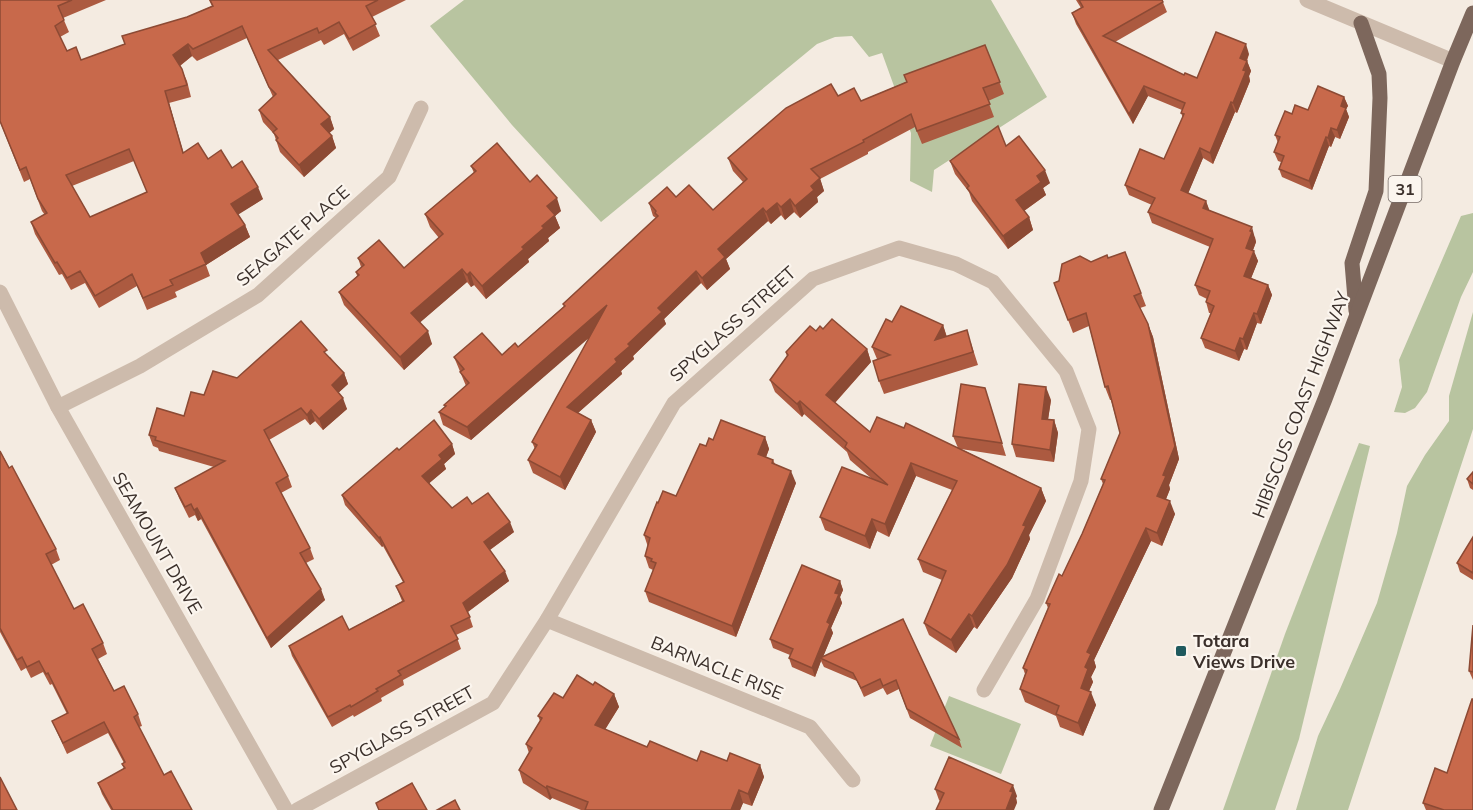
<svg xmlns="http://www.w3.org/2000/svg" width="1473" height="810" font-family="Mulish,sans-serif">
  <rect width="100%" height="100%" fill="#f4ebe1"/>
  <!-- green -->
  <g fill="#b8c4a0">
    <polygon points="464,0 991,0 1047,97 934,170 932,192 910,181 911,133 882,53 869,57 852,36 835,37 817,44 601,222 512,125 430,26"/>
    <polygon points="1473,213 1473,272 1461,297 1427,392 1415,408 1405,413 1394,412 1402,387 1399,360 1461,216"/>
    <polygon points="1473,312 1473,429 1348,810 1296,810 1318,736 1340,689 1377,603 1397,533 1407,486 1425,455 1449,421 1449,396"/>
    <polygon points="1359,443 1370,446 1299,739 1275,810 1223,810 1285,634"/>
    <polygon points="949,696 1021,724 1001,774 930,746"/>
  </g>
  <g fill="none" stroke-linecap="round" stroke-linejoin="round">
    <!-- street -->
    <g stroke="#cdbbac" stroke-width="15">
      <polyline points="1307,0 1453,61"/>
      <polyline points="0,292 58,407 286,810"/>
      <polyline points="58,407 140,366 258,295 389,177 421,108"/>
      <polyline points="547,620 810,727 853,780"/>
      <polyline points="297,810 493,703 547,620 674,403 813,279 899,248 956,264 993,282 1066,371 1089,429 1081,481 1037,599 984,690"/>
    </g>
    <!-- primary -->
    <g stroke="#7d675c" stroke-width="15">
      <polyline points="1356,311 1352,263 1376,191 1380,98 1379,74 1361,23"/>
      <polyline points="1161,810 1325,399 1453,61 1473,13"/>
    </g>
  </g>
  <!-- wall -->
  <g fill="#ac5a40" fill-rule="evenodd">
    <path d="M 0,0 L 106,0 L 63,18 L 69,32 L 60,37 L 67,51 L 81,60 L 125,44 L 212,6 L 209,0 L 406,0 L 372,17 L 380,36 L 353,51 L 344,34 L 324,45 L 321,40 L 278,60 L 330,117 L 334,129 L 329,133 L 332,136 L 336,148 L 304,177 L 280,152 L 274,134 L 263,122 L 259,110 L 273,97 L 247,38 L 197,61 L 192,56 L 180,66 L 187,81 L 191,97 L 169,103 L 183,153 L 208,159 L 232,168 L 263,199 L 238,214 L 245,225 L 250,237 L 206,265 L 210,276 L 175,292 L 177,297 L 147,310 L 137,286 L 99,308 L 85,283 L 71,290 L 62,274 L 59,275 L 35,234 L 31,222 L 45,215 L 42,211 L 30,179 L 24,182 L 0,122 ZM 134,161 L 147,192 L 90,217 L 72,186 Z"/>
    <polygon points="1076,0 1162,0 1167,12 1115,42 1184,75 1197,78 1249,54 1247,61 1251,71 1249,76 1250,81 1237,113 1235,112 1213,164 1203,158 1188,193 1206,201 1209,210 1255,237 1256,242 1253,250 1258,261 1251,278 1268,285 1272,295 1261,324 1257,323 1247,350 1244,349 1239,361 1205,348 1201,338 1211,313 1209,313 1206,302 1207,299 1199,295 1195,285 1210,247 1152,223 1148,212 1152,205 1129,195 1125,185 1164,159 1183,118 1181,113 1182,110 1148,96 1133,124 1076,24 1072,13 1081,8"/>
    <polygon points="985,45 1004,94 988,101 994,117 922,144 915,127 868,152 868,154 820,179 824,191 817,197 818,202 800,218 794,212 785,220 781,215 771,224 768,221 726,259 730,269 707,290 701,283 664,319 666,324 633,356 634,359 621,371 622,374 578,413 591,420 596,432 565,490 533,473 528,460 535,449 532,442 590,336 471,440 443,425 439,412 445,407 444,405 466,386 454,357 502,355 518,347 564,306 563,304 656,218 653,216 649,203 676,197 713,210 743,182 733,171 728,158 838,96 861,101 906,82"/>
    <polygon points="1344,97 1348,106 1346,109 1349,117 1340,139 1335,137 1331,147 1329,146 1312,190 1282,177 1279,169 1281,162 1278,161 1274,152 1278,143 1275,135 1292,114 1308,110"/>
    <polygon points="950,161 1050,183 1043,188 1046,195 1024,211 1029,217 1033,230 1008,249 972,201 969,192 955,174"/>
    <polygon points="471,166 530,182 561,211 555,216 560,228 548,238 549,241 528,259 529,262 486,299 474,285 471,287 467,282 420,322 432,344 404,370 344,305 339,292 357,276 356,272 361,267 358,258 404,268 439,238 430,227 425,214 474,173"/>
    <polygon points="1091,262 1141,293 1146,306 1140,308 1148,324 1153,337 1179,459 1169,485 1170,489 1166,499 1175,514 1162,546 1151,541 1094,660 1096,667 1091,677 1093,682 1089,691 1096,705 1083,736 1060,727 1056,716 1025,702 1020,689 1025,674 1023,668 1048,608 1046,603 1062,576 1082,534 1103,484 1101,479 1120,433 1111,400 1110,400 1105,387 1089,326 1073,333 1054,283"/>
    <polygon points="943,325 947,337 971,343 978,365 884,394 879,381 877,359 872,347"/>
    <polygon points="823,329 867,349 871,362 835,403 870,432 904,428 958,448 953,436 989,401 1006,456 961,449 1041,488 1046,501 1029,535 1030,539 1012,578 977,629 974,627 956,653 929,635 924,623 942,580 923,572 918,559 952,490 916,476 889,537 877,531 870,549 825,530 820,517 871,478 850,460 847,452 804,414 802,417 775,392 770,380 787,357 786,352 816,331"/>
    <polygon points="330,357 344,373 348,384 338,393 347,409 323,430 315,421 310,425 305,419 269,440 288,476 292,487 281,493 310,548 314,559 306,563 325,600 271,648 201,519 198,521 195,515 189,518 179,498 175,488 214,467 159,451 158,448 153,446 149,435 184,416 204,395 237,378"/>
    <polygon points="1051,400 1048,420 1054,420 1058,433 1054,462 1016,457 1012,444"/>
    <polygon points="765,437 769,449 766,457 773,460 775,464 796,483 736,637 649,602 645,591 653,570 649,568 645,556 648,547 644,535 658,503 676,496 706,446 713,440"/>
    <polygon points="452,444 455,454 444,464 446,469 429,483 452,508 472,504 514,532 490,550 509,581 468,612 473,627 456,635 461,649 403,680 404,685 381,698 382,701 354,717 353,715 332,727 292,656 289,646 349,630 402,601 396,586 403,582 383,546 382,547 345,505 342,495 399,450"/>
    <polygon points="0,451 56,549 60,560 51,565 74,609 103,643 107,654 98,659 114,691 138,714 142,726 139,727 164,775 192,810 111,810 102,794 98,783 124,769 122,764 124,763 108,733 67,754 52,721 67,714 52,684 50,685 43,672 31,678 26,668 21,671 0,632"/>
    <polygon points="1473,472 1473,490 1470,488 1467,479"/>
    <polygon points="1473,537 1473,580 1460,572 1457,563"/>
    <polygon points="840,581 843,590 840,597 842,603 831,628 833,633 823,657 903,619 959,739 962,748 910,718 899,689 887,695 883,688 864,697 857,681 824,667 821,661 815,677 792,667 789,658 790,655 773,648 770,639"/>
    <polygon points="1473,625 1473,680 1469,671"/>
    <polygon points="593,685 614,694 619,707 605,729 647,747 697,761 727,761 760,765 764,777 752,806 743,803 740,810 581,810 552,798 550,800 523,783 519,770 529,753 526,744 540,721 538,716 563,698"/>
    <polygon points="935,789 1017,796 1016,798 1017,803 940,801 939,800"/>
    <polygon points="1423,803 1473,810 1426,810"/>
  </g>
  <!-- shaded-wall -->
  <g fill="#8c4a34">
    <polygon points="188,44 192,56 178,67 173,55"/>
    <polygon points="1246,44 1249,54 1243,68 1240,58"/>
    <polygon points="1247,61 1251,71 1249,76 1250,81 1237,113 1233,103"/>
    <polygon points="1144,86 1148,96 1133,124 1129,114"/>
    <polygon points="165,91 169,103 187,165 183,153"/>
    <polygon points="1344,97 1348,106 1346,109 1349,117 1340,139 1337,130 1341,106"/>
    <polygon points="1231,102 1235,112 1213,164 1210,153"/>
    <polygon points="330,117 334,129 326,136 321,124"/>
    <polygon points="1331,128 1335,137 1331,147 1328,138"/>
    <polygon points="332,136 336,148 304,177 299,165"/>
    <polygon points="1326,137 1329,146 1312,190 1309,181"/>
    <polygon points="1200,148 1203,158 1185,201 1181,190"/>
    <polygon points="1045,170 1050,183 1043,188 1046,195 1021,213 1016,200 1037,176"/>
    <polygon points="820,178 824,191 817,197 818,202 800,218 795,206 811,186"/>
    <polygon points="258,187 263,199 236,216 231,204"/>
    <polygon points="557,198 561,211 555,216 560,228 548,238 549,241 528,259 529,262 486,299 482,286 522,247 542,226 547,206"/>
    <polygon points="790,199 794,212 785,220 781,207"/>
    <polygon points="1206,201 1210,212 1203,208"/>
    <polygon points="777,203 781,215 771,224 766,212"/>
    <polygon points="763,208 768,221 726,259 730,269 707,290 702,278 718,249"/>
    <polygon points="1029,217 1033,230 1008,249 1003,236"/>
    <polygon points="245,225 250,237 206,265 201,253"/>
    <polygon points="1252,227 1256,242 1250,258 1246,248"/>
    <polygon points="1254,251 1258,261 1248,286 1244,276"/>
    <polygon points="462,269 467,282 416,326 411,313"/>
    <polygon points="696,271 701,283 664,319 666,324 633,356 634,359 621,371 622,374 571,419 567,407 615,359 658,308"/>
    <polygon points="470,272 474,285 471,287 467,275"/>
    <polygon points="1268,285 1272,295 1261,324 1257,314"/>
    <polygon points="607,305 612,318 471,440 467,427"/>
    <polygon points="1254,313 1257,323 1247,350 1243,339"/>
    <polygon points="1148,324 1153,337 1179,459 1169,485 1170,489 1162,509 1157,496 1163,475"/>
    <polygon points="943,325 947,338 935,340"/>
    <polygon points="428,331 432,344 404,370 400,357"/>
    <polygon points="1240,338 1244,349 1239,361 1235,351"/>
    <polygon points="867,349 871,362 830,408 826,395"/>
    <polygon points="344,373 348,384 336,395 332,385"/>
    <polygon points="1046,387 1051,400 1046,432 1042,419"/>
    <polygon points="343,398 347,409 323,430 319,419"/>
    <polygon points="800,401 804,414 802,417 797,404"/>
    <polygon points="311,410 315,421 310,425 307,415"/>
    <polygon points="591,420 596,432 565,490 560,477"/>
    <polygon points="1054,420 1058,433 1054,462 1050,450"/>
    <polygon points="765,437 769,449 763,465 758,454"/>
    <polygon points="452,444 455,454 444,464 446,469 426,486 422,476 439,455"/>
    <polygon points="911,463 916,476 889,537 885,524"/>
    <polygon points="791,471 796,483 736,637 732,626"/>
    <polygon points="1041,488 1046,501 1029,535 1030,539 1012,578 977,629 972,616 1023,525"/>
    <polygon points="1170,501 1175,514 1162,546 1157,533"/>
    <polygon points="197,508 201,519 198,521 194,510"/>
    <polygon points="872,519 877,531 870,549 865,536"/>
    <polygon points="510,522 514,532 488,551 484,542"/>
    <polygon points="1146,528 1151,541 1094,660 1096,667 1091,677 1093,682 1085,700 1081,688 1087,652"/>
    <polygon points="380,537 383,546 382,547 379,538"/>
    <polygon points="505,571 509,581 466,613 463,603"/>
    <polygon points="840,581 843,590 840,597 842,603 831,628 833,633 822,659 820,658 821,661 815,677 812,668 835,593"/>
    <polygon points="321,589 325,600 271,648 267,638"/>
    <polygon points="969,614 974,627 956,653 951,640"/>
    <polygon points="1091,692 1096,705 1083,736 1078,723"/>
    <polygon points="614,694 619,707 600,738 595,725"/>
    <polygon points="760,765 764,777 752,806 748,794"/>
    <polygon points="1013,785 1017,796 1016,798 1017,803 1014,810 1006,810 1010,791"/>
    <polygon points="547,786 552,798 550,800 546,788"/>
    <polygon points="739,790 743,803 740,810 731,810"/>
  </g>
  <!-- building -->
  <g fill="#c8694b" stroke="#8c4a34" stroke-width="1.5" fill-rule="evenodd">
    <path d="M 0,0 L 72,0 L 58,6 L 64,20 L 55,26 L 67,51 L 76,47 L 81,60 L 125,44 L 122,36 L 187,17 L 213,6 L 210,0 L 378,0 L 366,6 L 376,24 L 349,39 L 339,22 L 319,33 L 317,28 L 268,50 L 330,117 L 321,124 L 332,136 L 299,165 L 276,140 L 278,138 L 273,132 L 277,129 L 259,110 L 276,94 L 269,87 L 242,26 L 193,49 L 188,44 L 173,55 L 182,69 L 187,85 L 165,91 L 183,153 L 198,143 L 208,159 L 221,150 L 232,168 L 242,161 L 258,187 L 231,204 L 245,225 L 201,253 L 206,264 L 170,280 L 173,285 L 143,298 L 132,274 L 95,296 L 80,271 L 67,278 L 57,262 L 55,263 L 31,222 L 47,213 L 38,199 L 26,167 L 20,170 L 0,121 ZM 129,149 L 147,192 L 90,217 L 66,175 Z"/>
    <polygon points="1079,0 1162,0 1163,2 1103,36 1184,75 1185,73 1197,78 1216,32 1246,44 1240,58 1247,61 1243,70 1246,71 1233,103 1231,102 1210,153 1200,148 1181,190 1206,201 1203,208 1252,227 1250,231 1252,232 1246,248 1254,251 1244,276 1268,285 1257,314 1254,313 1243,339 1240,338 1235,351 1201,338 1214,306 1206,302 1210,291 1195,285 1213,239 1148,212 1155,198 1125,185 1140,149 1164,159 1184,114 1181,113 1185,103 1144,86 1129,114 1072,13 1083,7"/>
    <polygon points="985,45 1000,82 983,88 990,104 917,131 911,114 863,140 864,142 811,169 820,178 811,186 814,190 795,206 790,199 781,207 777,203 766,212 763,208 718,249 725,257 702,278 696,271 658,308 662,312 628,344 630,346 615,359 617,362 567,407 591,420 560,477 528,460 537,445 532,442 607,305 467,427 439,412 446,406 444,405 469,383 460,372 464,369 454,357 482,333 502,355 515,343 518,347 565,306 563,304 658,216 655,213 656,211 649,203 667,187 676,197 689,185 713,210 747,179 728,158 786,108 831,84 838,96 854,88 861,101 907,82 904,75"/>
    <polygon points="1318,86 1344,97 1341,106 1346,108 1337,130 1331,128 1328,138 1326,137 1309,181 1279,169 1284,156 1274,152 1280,137 1275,135 1285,111 1292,114 1295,105 1308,110"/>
    <polygon points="998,126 1006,146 1019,136 1045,170 1037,176 1041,182 1016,200 1029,217 1003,236 967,188 969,186 950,161"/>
    <polygon points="497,143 530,182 537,175 557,198 547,206 555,215 542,226 544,228 522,247 524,249 482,286 470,272 467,275 462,269 411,313 428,331 400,357 339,292 359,275 356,272 364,265 358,258 379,240 404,268 443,234 425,214 476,171 471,166"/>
    <polygon points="1125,252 1141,293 1134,296 1148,324 1175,446 1163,475 1166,476 1157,496 1170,501 1157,533 1146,528 1087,652 1091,654 1085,667 1088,669 1081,688 1091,692 1078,723 1056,714 1059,706 1020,689 1027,670 1023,668 1050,604 1046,603 1059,574 1062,576 1082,534 1105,480 1101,479 1120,433 1108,386 1105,387 1086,313 1068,320 1054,283 1059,281 1062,264 1080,256 1091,262 1107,255 1108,258"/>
    <polygon points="901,306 943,325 935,340 967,330 973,352 879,381 873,361 890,355 872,347 886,319 892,322"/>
    <polygon points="832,319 867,349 826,395 870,432 877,417 904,428 906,423 1041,488 1023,525 1026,526 1007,565 972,616 969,614 951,640 924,623 946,571 918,559 957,481 911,463 885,524 872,519 865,536 820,517 842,467 888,485 845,447 847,443 800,401 797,404 770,380 788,355 786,352 810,326 816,331 820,326 823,329"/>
    <polygon points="301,321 327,350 324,352 344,373 332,385 343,398 319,419 311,410 307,415 301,408 264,430 288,476 276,483 310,548 300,553 321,589 267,638 197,508 194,510 191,504 185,507 175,488 225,461 155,440 156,437 149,435 157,408 184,416 191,392 204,395 213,371 237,378"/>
    <polygon points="961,384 985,388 1002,443 953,436"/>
    <polygon points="1019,384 1046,387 1042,419 1054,420 1050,450 1012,444"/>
    <polygon points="434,420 452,444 439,455 442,459 422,476 452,508 467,497 472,504 488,493 510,522 484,542 505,571 463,603 470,617 451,626 458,639 398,671 401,675 376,689 378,691 351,707 350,705 328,717 289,646 342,616 349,630 404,601 396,586 404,582 380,537 379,538 342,495 397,448 399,450"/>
    <polygon points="721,420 765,437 758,454 773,460 772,463 791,471 732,626 645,591 656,563 651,561 652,559 645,556 650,538 644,535 657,502 658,503 663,491 676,496 700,444 706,446 709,438 713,440"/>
    <polygon points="0,451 9,468 12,466 56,549 46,554 74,609 83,604 103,643 92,649 114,691 124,686 138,714 134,717 164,775 171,771 192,810 113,810 98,783 125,768 122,764 125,762 104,722 63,743 52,721 68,713 48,673 46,674 39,661 27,667 22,657 17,660 0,628"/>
    <polygon points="1473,472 1473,484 1467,479"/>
    <polygon points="1473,537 1473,573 1457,563"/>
    <polygon points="802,565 840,581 835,593 839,594 827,622 830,624 812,668 789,658 793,649 770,639"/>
    <polygon points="903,619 959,739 907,709 896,680 883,686 880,679 861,688 853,673 820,658"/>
    <polygon points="1473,625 1473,672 1469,671"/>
    <polygon points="577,675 593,685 595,682 614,694 595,725 647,747 650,741 697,761 701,751 727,761 730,753 760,765 748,794 739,790 731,810 585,810 588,802 547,786 546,788 519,770 532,748 526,744 542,718 538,716 554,693 563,698"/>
    <polygon points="1472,699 1473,699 1473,810 1444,810 1423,803 1435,768 1447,773"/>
    <polygon points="949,757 1013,785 1010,791 1013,792 1006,810 936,810 944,793 935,789"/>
    <polygon points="0,777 17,810 0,810"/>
    <polygon points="412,783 427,810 379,810 376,803"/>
    <polygon points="455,800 460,810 437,810"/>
  </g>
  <!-- markers -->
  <rect fill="#1f5a5e" stroke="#fbf5ee" stroke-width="2" x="1175" y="645" width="12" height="12" rx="3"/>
  <g text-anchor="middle" stroke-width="4.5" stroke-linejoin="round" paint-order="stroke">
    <!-- shield labels -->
    <rect fill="#fbf5ee" stroke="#756b66" stroke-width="1.5" x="1388.5" y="176" width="33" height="26" rx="4.5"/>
    <g font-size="16" font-weight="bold" fill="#3b302b">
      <text x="1405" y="195">31</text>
    </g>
    <!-- street labels -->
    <g font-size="18" fill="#3b302b" stroke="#fbf5ee">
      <text transform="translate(293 236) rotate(-41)" y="6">SEAGATE PLACE</text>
      <text transform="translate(733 324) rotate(-42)" y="6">SPYGLASS STREET</text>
      <text transform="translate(1301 405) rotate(-69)" y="6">HIBISCUS COAST HIGHWAY</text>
      <text transform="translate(157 543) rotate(60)" y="6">SEAMOUNT DRIVE</text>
      <text transform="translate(717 668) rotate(22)" y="6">BARNACLE RISE</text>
      <text transform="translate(402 730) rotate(-29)" y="6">SPYGLASS STREET</text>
    </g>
    <!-- poi labels -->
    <g font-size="18" font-weight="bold" fill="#3b302b" stroke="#fbf5ee" text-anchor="start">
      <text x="1193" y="647">Totara<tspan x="1193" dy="21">Views Drive</tspan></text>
    </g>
  </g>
</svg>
